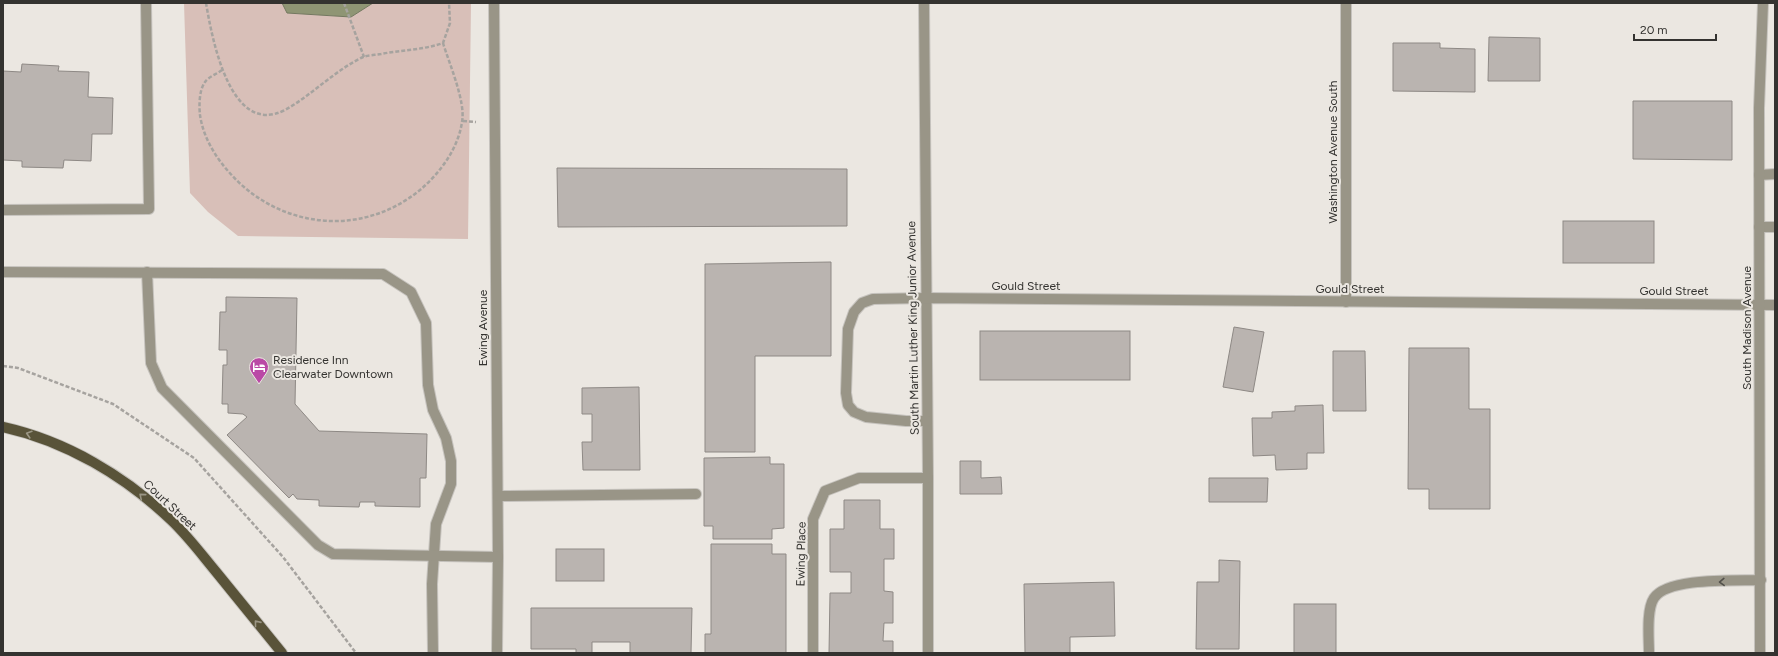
<svg xmlns="http://www.w3.org/2000/svg" width="1778" height="656" font-family="Figtree,sans-serif">
  <rect width="100%" height="100%" fill="#ebe7e1"/>
  <!-- green -->
  <polygon fill="#d8bfb8" points="184,3 282,3 288,13 351,17 373,3 471,3 468,239 238,236 208,212 190,193"/>
  <!-- water -->
  <polygon fill="#8f9574" stroke="#747860" points="282,3 373,3 351,17 287,13"/>
  <!-- building -->
  <g fill="#bab4b0" stroke="#8e8985">
    <polygon points="1489,37 1540,38 1540,81 1488,81"/>
    <polygon points="1393,43 1440,43 1440,48 1475,49 1475,92 1393,91"/>
    <polygon points="22,64 59,66 58,71 89,72 88,97 113,98 112,134 92,134 91,161 64,160 63,168 22,167 22,161 3,160 3,71 21,72"/>
    <polygon points="1633,101 1732,101 1732,160 1633,159"/>
    <polygon points="557,168 847,169 847,226 558,227"/>
    <rect x="1563" y="221" width="91" height="42"/>
    <polygon points="831,262 831,356 755,356 755,452 705,452 705,264"/>
    <polygon points="226,297 297,298 295,404 319,431 427,434 426,478 420,478 420,507 375,506 375,502 360,502 359,507 319,506 319,500 297,499 293,494 289,498 227,435 247,417 243,414 228,413 228,404 222,404 223,365 227,365 227,350 219,350 220,312 226,312"/>
    <polygon points="1234,327 1264,332 1253,392 1223,387"/>
    <rect x="980" y="331" width="150" height="49"/>
    <polygon points="1409,348 1469,348 1469,409 1490,409 1490,509 1429,509 1429,489 1408,489"/>
    <polygon points="1333,351 1365,351 1366,411 1333,411"/>
    <polygon points="639,387 640,470 583,470 582,442 592,442 592,414 582,414 582,388"/>
    <polygon points="1323,405 1324,453 1307,453 1307,469 1276,470 1275,455 1253,456 1252,418 1272,418 1272,412 1295,411 1295,406"/>
    <polygon points="770,457 770,464 784,464 784,528 772,529 772,539 713,539 713,526 704,526 704,458"/>
    <polygon points="960,461 981,461 981,478 1001,477 1002,494 960,494"/>
    <polygon points="1209,478 1268,478 1267,502 1209,502"/>
    <polygon points="844,500 880,500 880,529 894,529 894,559 884,559 884,591 893,592 893,623 884,623 883,641 893,641 893,653 829,653 830,593 851,593 851,572 830,572 830,529 844,529"/>
    <polygon points="711,544 772,544 772,554 786,554 786,653 705,653 705,634 711,634"/>
    <rect x="556" y="549" width="48" height="32"/>
    <polygon points="1219,560 1240,561 1239,649 1196,649 1197,582 1219,582"/>
    <polygon points="1114,582 1115,636 1070,637 1070,653 1025,653 1024,584"/>
    <rect x="1294" y="604" width="42" height="49"/>
    <polygon points="531,608 692,608 691,653 630,653 630,642 592,642 592,653 576,653 576,649 531,649"/>
  </g>
  <g fill="none" stroke-linecap="round" stroke-linejoin="round">
    <defs>
      <g id="minor">
        <polyline points="494,3 498,557 497,653"/>
        <polyline points="924,3 928,478 928,653"/>
        <polyline points="1346,3 1346,302"/>
        <polyline points="1759,175 1775,174"/>
        <polyline points="3,210 149,209 146,3"/>
        <polyline points="1759,227 1775,227"/>
        <polyline points="3,272 383,274 411,292 426,323 428,385 433,410 446,438 451,461 451,484 436,524 432,584 433,653"/>
        <polyline points="147,272 151,363 162,388 318,545 333,554 498,557"/>
        <polyline points="927,421 906,421 866,417 854,412 848,405 846,393 848,329 854,312 862,303 873,299 926,298 1775,305"/>
        <polyline points="498,496 696,494"/>
        <polyline points="813,653 813,519 825,491 859,478 928,478"/>
        <path d="M 1649,653 C 1649,639 1646,610 1654,598 C 1668,577 1736,581 1761,580"/>
        <polyline points="1760,653 1759,108 1763,3"/>
      </g>
      <path id="major" d="M 3,427 C 66,441 125,476 171,520 C 188,536 202,555 217,573 C 239,600 260,626 282,653"/>
    </defs>
    <!-- minor casing -->
    <use href="#minor" stroke="#c6c3be" stroke-width="12"/>
    <!-- major casing -->
    <use href="#major" stroke="#c6c3be" stroke-width="12"/>
    <!-- path -->
    <g stroke="#a6a39f" stroke-width="2.5" stroke-dasharray="4 2" stroke-linecap="butt">
      <path d="M 206,3 C 212,38 230,138 285,110 C 312,95 334,71 363,57 C 368,55 375,55 381,54 C 401,50 423,50 443,43 L 450,23 L 449,3"/>
      <polyline points="344,3 364,57"/>
      <path d="M 222,70 C 217,74 208,77 205,82 C 199,90 199,106 200,115 C 203,136 214,155 228,171 C 277,228 360,239 420,190 C 440,173 458,149 462,122 C 466,102 449,63 443,43"/>
      <polyline points="463,121 476,122"/>
      <polyline points="3,366 18,368 113,404 194,458 283,557 356,653"/>
    </g>
    <!-- minor -->
    <use href="#minor" stroke="#999587" stroke-width="10"/>
    <!-- major -->
    <use href="#major" stroke="#595339" stroke-width="10"/>
  </g>
  <!-- one-way arrows -->
  <defs><path id="oneway-chevron" d="M-2-3.5L2.5 0L-2 3.5" fill="none" stroke-width="1.6" stroke-linecap="round" stroke-linejoin="round"/></defs>
  <g stroke="#9b9685">
    <use href="#oneway-chevron" transform="translate(29 434) rotate(-163)"/>
    <use href="#oneway-chevron" transform="translate(142 496) rotate(-140)"/>
    <use href="#oneway-chevron" transform="translate(257 623) rotate(-129)"/>
  </g>
  <use stroke="#52504a" href="#oneway-chevron" transform="translate(1722 582) rotate(178)"/>
  <!-- icons -->
  <defs>
    <symbol id="hotel-pin" viewBox="-11 -11 22 30"><path d="M0 17L-7.5 6A9.5 9.5 0 1 1 7.5 6Z" fill="#ba4aa6" stroke="#ebe7e1"/><path d="M-6-4.5h1.5V1H6V5H4.5V3h-9V5H-6ZM-4 0a1.8 1.8 0 1 1 3.6 0ZM.5 0V-2.5h3Q6-2.5 6 0Z" fill="#fff"/></symbol>
  </defs>
  <g fill-rule="evenodd">
    <use href="#hotel-pin" x="248" y="356" width="22" height="30"/>
  </g>
  <g text-anchor="middle" stroke-width="4" stroke-linejoin="round" paint-order="stroke">
    <!-- street labels -->
    <g font-size="12" fill="#343330" stroke="#ebe7e1">
      <text transform="translate(1333 152) rotate(-90)" y="4">Washington Avenue South</text>
      <text x="1026" y="290">Gould Street</text>
      <text x="1350" y="293">Gould Street</text>
      <text x="1674" y="295">Gould Street</text>
      <text transform="translate(483 328) rotate(-90)" y="4">Ewing Avenue</text>
      <text transform="translate(913 328) rotate(-91)" y="4">South Martin Luther King Junior Avenue</text>
      <text transform="translate(1747 328) rotate(-90)" y="4">South Madison Avenue</text>
      <text transform="translate(170 505) rotate(43)" y="4">Court Street</text>
      <text transform="translate(801 554) rotate(-89)" y="4">Ewing Place</text>
    </g>
    <!-- poi labels -->
    <g font-size="12" fill="#343330" stroke="#ebe7e1" text-anchor="start">
      <text x="273" y="364">Residence Inn<tspan x="273" dy="14">Clearwater Downtown</tspan></text>
    </g>
  </g>
  <!-- border -->
  <rect width="1778" height="656" fill="none" stroke="#343330" stroke-width="8"/>
  <!-- scale -->
  <path d="M1634 34v6h82v-6" fill="none" stroke="#343330" stroke-width="2"/>
  <text x="1640" y="34" font-size="12" fill="#343330" stroke="#ebe7e1" stroke-width="3" paint-order="stroke">20 m</text>
</svg>
